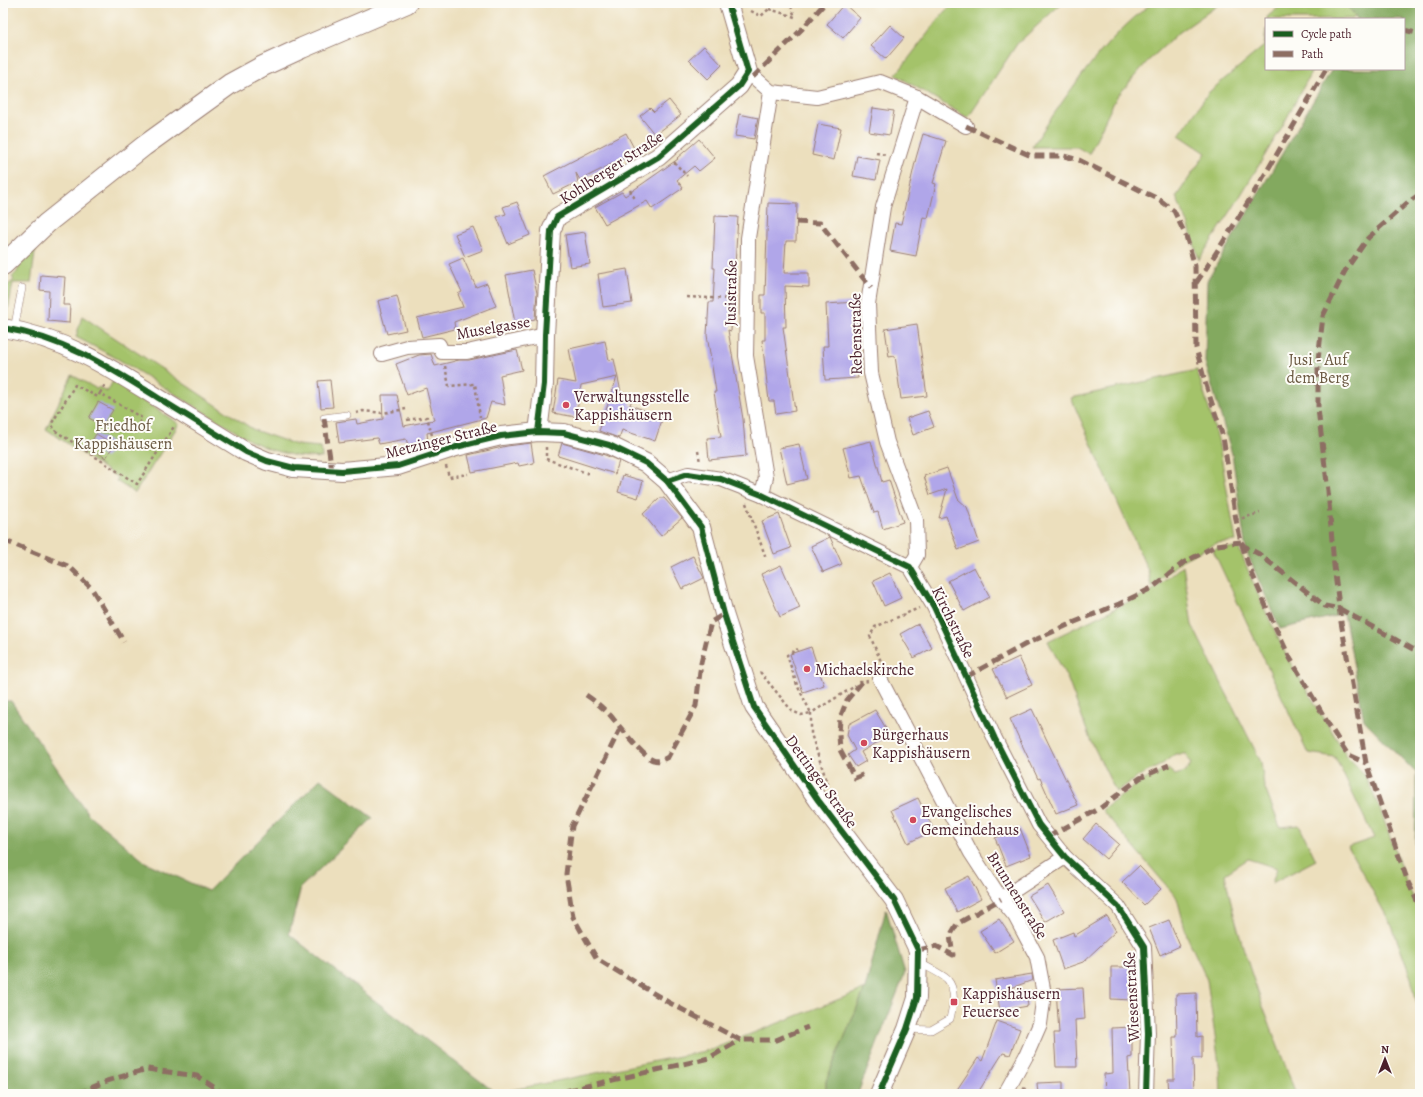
<svg xmlns="http://www.w3.org/2000/svg" width="1423" height="1097" font-family="Alegreya,serif">
  <rect width="100%" height="100%" fill="#fdfcf7"/>
  <filter id="ink" filterUnits="userSpaceOnUse"><feTurbulence type="fractalNoise" baseFrequency=".025" numOctaves="2"/><feDisplacementMap in="SourceGraphic" scale="8" xChannelSelector="R" yChannelSelector="G"/><feConvolveMatrix kernelMatrix="1 2 1 2 8 2 1 2 1" color-interpolation-filters="sRGB"/></filter>
  <filter id="wash" filterUnits="userSpaceOnUse"><feTurbulence type="fractalNoise" baseFrequency=".012" numOctaves="4" result="noise"/><feDisplacementMap in="SourceGraphic" scale="16" xChannelSelector="R" yChannelSelector="G"/><feGaussianBlur stdDeviation="0.9" result="paint"/><feColorMatrix in="noise" values="0 0 0 0 0 0 0 0 0 0 0 0 0 0 0 0 0 1.4 0 .05"/><feComposite in="paint" operator="in"/></filter>
  <g filter="url(#wash)">
    <rect width="100%" height="100%" fill="#ecdfbd"/>
    <!-- green -->
    <g fill="#a4c36b" stroke="#77714b">
      <polygon points="954,3 1062,3 1017,44 968,118 896,75 944,12"/>
      <path d="M 1152,3 L 1221,3 L 1177,34 L 1146,63 L 1116,98 L 1089,154 L 1077,147 L 1032,147 C 1067,94 1101,42 1152,3 Z"/>
      <polygon points="1284,3 1346,3 1355,16 1353,19 1267,19 1267,17"/>
      <polygon points="1266,29 1266,69 1313,69 1282,127 1233,208 1199,260 1188,223 1176,197 1206,153 1179,135 1209,92 1264,46"/>
      <polygon points="36,245 31,283 13,283 6,321 3,319 3,284 5,283 7,286 14,280 12,277 17,272 22,257"/>
      <polygon points="82,316 254,430 297,445 321,447 322,458 296,456 272,450 251,441 118,359 76,337"/>
      <polygon points="1197,370 1218,439 1236,541 1217,543 1182,560 1151,587 1148,571 1071,398"/>
      <polygon points="72,375 97,389 99,387 107,392 113,381 179,424 135,493 116,481 118,478 46,429"/>
      <polygon points="1218,548 1239,548 1260,599 1288,659 1347,756 1365,775 1380,809 1406,882 1420,912 1420,1017 1411,978 1392,926 1348,847 1374,838 1335,757 1308,753 1213,550"/>
      <path d="M 1183,565 L 1192,625 L 1261,762 L 1264,786 L 1280,827 L 1299,825 L 1316,860 L 1272,883 L 1277,868 L 1248,859 L 1225,874 C 1239,950 1269,1022 1296,1094 L 1221,1094 L 1220,1071 L 1207,980 L 1187,936 L 1177,898 L 1102,810 L 1142,781 L 1168,769 L 1175,775 L 1185,772 L 1191,764 L 1186,754 L 1175,754 L 1161,765 L 1139,776 L 1116,792 L 1090,739 L 1068,680 L 1048,641 L 1153,590 Z"/>
      <polygon points="865,989 826,1081 826,1094 492,1094 710,1050"/>
    </g>
    <!-- forest -->
    <g fill="#83a95f" stroke="#666445">
      <polygon points="1346,3 1420,3 1420,871 1415,864 1416,773 1364,720 1344,614 1280,629 1246,551 1232,454 1205,362 1207,281 1332,69 1404,69 1404,19 1357,19"/>
      <polygon points="3,701 11,701 88,814 145,862 208,891 320,779 373,818 301,887 289,934 319,958 496,1093 3,1094"/>
      <polygon points="886,909 905,973 858,1093 826,1094 826,1081 865,989"/>
    </g>
    <g id="blocks">
      <!-- building -->
      <g fill="#b0a6e9">
        <polygon points="844,4 860,18 843,38 827,24"/>
        <polygon points="890,25 904,38 886,59 871,46"/>
        <polygon points="704,46 722,65 708,79 689,60"/>
        <polygon points="669,100 681,115 655,135 640,116 650,108 654,112"/>
        <polygon points="873,108 894,111 890,135 869,132"/>
        <polygon points="739,114 758,118 754,139 735,136"/>
        <polygon points="818,124 841,128 834,160 812,155"/>
        <polygon points="626,133 636,152 580,180 576,173 578,182 553,194 544,176"/>
        <polygon points="923,134 946,141 933,183 936,184 928,218 923,217 916,256 890,251 895,223 901,224 916,158"/>
        <polygon points="699,139 715,158 699,171 694,166 677,180 683,188 652,209 647,201 605,224 595,207 622,192 625,196 678,159 677,158"/>
        <polygon points="857,156 880,160 876,180 853,176"/>
        <polygon points="517,202 530,235 508,244 497,217 506,214 503,207"/>
        <polygon points="768,203 797,204 796,241 786,241 784,273 809,273 809,287 785,286 786,327 783,327 795,411 776,414 774,401 769,401 762,340 765,340 765,313 761,313 761,295 765,295"/>
        <polygon points="715,216 738,217 731,331 728,330 743,419 746,456 709,460 707,438 721,437 714,392 716,392 707,335 709,302 713,302 715,268 713,268"/>
        <polygon points="473,227 483,250 465,257 455,234"/>
        <polygon points="585,232 590,264 570,267 565,235"/>
        <polygon points="463,258 476,287 487,283 496,306 454,322 455,329 422,337 417,318 463,307 458,294 462,292 449,264"/>
        <polygon points="627,269 632,303 603,307 598,274"/>
        <polygon points="532,270 537,293 535,319 515,323 506,275"/>
        <polygon points="41,275 65,277 63,305 70,305 69,323 48,321 49,291 40,290"/>
        <polygon points="397,296 406,330 387,334 378,301"/>
        <polygon points="856,302 857,335 856,335 858,378 825,380 823,346 828,346 826,304"/>
        <polygon points="917,324 927,396 901,399 895,356 889,357 885,329"/>
        <polygon points="605,341 609,360 614,359 621,392 633,396 630,405 663,417 655,441 622,430 619,438 599,431 617,377 581,385 576,417 553,413 558,380 576,383 569,349"/>
        <polygon points="517,350 522,370 500,375 505,405 491,402 486,418 427,433 428,441 408,445 406,439 379,444 377,438 339,443 336,422 356,419 357,424 383,419 382,395 397,395 404,426 434,420 426,388 407,395 396,364 419,355 431,354 435,366 459,360 469,360"/>
        <polygon points="330,380 333,407 321,408 318,381"/>
        <polygon points="98,402 113,410 103,426 89,418"/>
        <polygon points="928,411 934,427 913,435 907,418"/>
        <polygon points="96,434 114,444 106,458 88,447"/>
        <polygon points="871,441 882,482 889,480 903,522 883,529 878,512 874,513 861,476 851,478 843,448"/>
        <polygon points="531,443 534,463 519,466 518,463 472,472 468,455 507,446"/>
        <polygon points="562,443 605,455 619,461 615,474 558,456"/>
        <polygon points="799,444 807,479 787,484 779,448"/>
        <polygon points="947,468 958,499 967,507 979,542 958,550 946,516 939,518 947,489 930,495 924,476"/>
        <polygon points="623,475 643,481 638,498 618,492"/>
        <polygon points="660,498 664,498 682,518 661,536 643,514"/>
        <polygon points="779,514 791,548 774,554 762,521"/>
        <polygon points="830,537 842,564 823,572 811,546"/>
        <polygon points="693,556 704,578 682,589 671,567"/>
        <polygon points="781,565 800,608 780,617 761,574"/>
        <polygon points="974,567 990,597 964,611 948,581"/>
        <polygon points="890,573 901,598 884,606 873,581"/>
        <polygon points="918,624 932,648 914,658 900,634"/>
        <polygon points="811,647 824,685 803,692 790,654"/>
        <polygon points="1019,657 1032,685 1007,697 993,669"/>
        <polygon points="1032,709 1078,805 1056,814 1040,778 1038,779 1010,719"/>
        <polygon points="875,710 890,735 861,752 866,761 856,767 848,755 855,750 847,735 849,724"/>
        <polygon points="918,798 934,830 908,843 892,810"/>
        <polygon points="1096,824 1119,844 1106,859 1083,839"/>
        <polygon points="1020,828 1031,856 1006,866 995,838"/>
        <polygon points="1139,866 1161,889 1144,905 1122,882"/>
        <polygon points="969,876 981,899 957,912 945,888"/>
        <polygon points="1048,885 1064,911 1045,922 1029,896"/>
        <polygon points="1107,916 1116,931 1083,962 1063,969 1053,940 1073,932 1074,936"/>
        <polygon points="999,919 1014,941 995,953 980,931"/>
        <polygon points="1169,920 1180,946 1160,955 1149,928"/>
        <polygon points="1111,967 1132,967 1132,1000 1111,999"/>
        <polygon points="1032,974 1033,980 997,993 995,980"/>
        <polygon points="1083,988 1085,1019 1075,1020 1077,1067 1056,1067 1054,1033 1059,1033 1056,989"/>
        <polygon points="1026,991 1028,1006 1000,1011 997,993"/>
        <polygon points="1196,993 1197,1037 1202,1036 1202,1058 1193,1058 1194,1094 1169,1094 1168,1079 1174,1079 1173,1037 1177,1037 1176,994"/>
        <polygon points="997,1021 1020,1029 1010,1055 1003,1053 977,1094 954,1094 978,1058 982,1061"/>
        <polygon points="1132,1027 1132,1057 1128,1058 1130,1094 1105,1094 1104,1074 1113,1073 1112,1028"/>
        <polygon points="1063,1082 1063,1094 1038,1094 1037,1083"/>
      </g>
    </g>
  </g>
  <g filter="url(#ink)">
    <use href="#blocks" fill-opacity="0" stroke="#9b7f74" stroke-width="1"/>
    <g fill="none" stroke-linecap="round" stroke-linejoin="round">
      <defs>
        <g id="service">
          <polyline points="14,330 22,288"/>
          <polyline points="324,418 347,415"/>
          <path d="M 907,1029 L 931,1030 L 950,1019 C 953,1006 957,990 947,979 C 942,974 927,967 920,963"/>
        </g>
        <g id="minor">
          <polyline points="748,72 771,92 817,97 880,82 917,97 966,126"/>
          <polyline points="382,354 407,347 439,345 442,352 467,352 545,335"/>
          <polyline points="667,481 688,474 721,479 762,495 910,567 934,607 995,739 1039,825 1065,857 1118,906 1144,947 1148,1033 1146,1094"/>
          <polyline points="762,495 766,477 746,356 748,249 748,238 771,92"/>
          <polyline points="910,567 917,555 916,520 887,442 871,373 868,304 883,207 917,97"/>
          <polyline points="880,679 971,853 1001,899 1015,916 1037,957 1044,994 1040,1024 1026,1056 1005,1094"/>
          <polyline points="1001,899 1065,857"/>
        </g>
        <g id="tertiary">
          <path d="M 3,328 C 64,338 109,367 160,399 C 189,417 217,434 246,452 L 267,461 L 294,468 L 342,471 L 398,466 L 456,447 L 501,436 L 538,432 L 564,433 L 609,445 L 646,463 L 667,481 L 701,527 L 724,614 L 754,707 L 818,800 L 894,900 L 918,950 L 917,998 L 907,1029 L 879,1094"/>
          <polyline points="538,432 544,384 545,335 551,231 557,217 658,157 739,86 748,72 728,3"/>
        </g>
        <polyline id="secondary" points="3,265 47,223 144,146 230,84 263,66 302,48 407,3"/>
      </defs>
      <!-- service casing -->
      <use href="#service" stroke="#9b7f74" stroke-width="8"/>
      <!-- minor casing -->
      <use href="#minor" stroke="#9b7f74" stroke-width="16"/>
      <!-- tertiary casing -->
      <use href="#tertiary" stroke="#9b7f74" stroke-width="20"/>
      <!-- secondary casing -->
      <use href="#secondary" stroke="#9b7f74" stroke-width="22"/>
      <!-- path -->
      <g stroke="#9b7f74" stroke-width="2.5" stroke-dasharray="3 3" stroke-linecap="butt">
        <polyline points="769,9 795,17 790,3"/>
        <polyline points="751,11 761,16 769,9 770,3"/>
        <polyline points="876,153 886,155"/>
        <polyline points="674,162 687,176"/>
        <polyline points="630,190 635,199"/>
        <polyline points="687,297 734,299"/>
        <polyline points="445,366 449,386 475,384 480,417"/>
        <polyline points="100,393 106,383"/>
        <polyline points="356,413 363,411 383,413 406,409"/>
        <polyline points="407,420 427,417 433,439"/>
        <polyline points="136,428 142,418 100,393 98,397 75,385 52,423 54,430 137,484 175,425"/>
        <polyline points="546,447 546,459 590,474"/>
        <polyline points="698,451 700,462"/>
        <polyline points="446,466 449,477 468,474"/>
        <polyline points="746,503 766,558"/>
        <polyline points="1236,520 1260,513"/>
        <polyline points="883,666 870,636 875,627 919,608"/>
        <polyline points="760,672 792,711 801,715 811,713 797,685 787,655 798,649"/>
        <polyline points="828,785 811,734 811,713 862,682 868,681"/>
        <polyline points="1023,1088 1032,1093"/>
      </g>
      <!-- service -->
      <use href="#service" stroke="#fff" stroke-width="7"/>
      <!-- minor -->
      <use href="#minor" stroke="#fff" stroke-width="14"/>
      <!-- tertiary -->
      <use href="#tertiary" stroke="#fff" stroke-width="18"/>
      <!-- secondary -->
      <use href="#secondary" stroke="#fff" stroke-width="20"/>
      <!-- quiet -->
      <g stroke="#8d6e63" stroke-width="5" stroke-dasharray="10 5" stroke-linecap="butt">
        <polyline points="1404,30 1420,34"/>
        <polyline points="753,77 802,29 825,3"/>
        <polyline points="966,126 1031,156 1064,156 1079,160 1160,200 1174,211 1186,236 1195,266 1196,348 1205,382 1223,437 1236,520 1241,542 1248,564 1271,618 1290,658 1329,725 1348,755 1366,763"/>
        <polyline points="1420,194 1407,203 1368,238 1345,271 1323,316 1318,360 1318,409 1328,491 1334,566 1341,622 1366,763 1408,882 1420,907"/>
        <polyline points="796,222 820,223 871,288"/>
        <path d="M 1196,283 C 1243,214 1285,141 1326,69"/>
        <polyline points="324,418 332,471"/>
        <polyline points="3,540 70,567 92,589 124,642"/>
        <polyline points="1241,542 1244,546 1259,554 1325,606 1340,609 1420,653"/>
        <polyline points="966,677 1026,644 1070,624 1119,604 1152,588 1183,563 1217,545 1241,542"/>
        <polyline points="862,682 847,700 840,718 839,735 840,750 855,778 867,773"/>
        <path d="M 586,695 C 595,701 602,707 610,715 C 618,724 644,758 653,760 C 659,762 662,760 668,757 L 696,706 L 701,663 L 711,622 L 724,614"/>
        <polyline points="621,727 572,826 566,874 573,917 597,959 668,1002 740,1040 776,1040 808,1027"/>
        <polyline points="1048,837 1099,809 1140,778 1169,765"/>
        <polyline points="918,950 936,946 953,955 950,936 957,924 1001,899"/>
        <polyline points="77,1094 107,1081 147,1069 197,1076 224,1094"/>
        <polyline points="552,1094 709,1058 740,1040"/>
      </g>
      <defs>
        <g id="cycleway">
          <path d="M 3,328 C 64,338 109,367 160,399 C 189,417 217,434 246,452 L 267,461 L 294,468 L 342,471 L 398,466 L 456,447 L 501,436 L 538,432 L 564,433 L 609,445 L 646,463 L 667,481 L 701,527 L 724,614 L 754,707 L 818,800 L 894,900 L 918,950 L 917,998 L 907,1029 L 879,1094"/>
          <polyline points="538,432 544,384 545,335 551,231 557,217 658,157 739,86 748,72 728,3"/>
          <polyline points="667,481 688,474 721,479 762,495 910,567 934,607 995,739 1039,825 1065,857 1118,906 1144,947 1148,1033 1146,1094"/>
        </g>
      </defs>
      <!-- cycleway casing -->
      <use href="#cycleway" stroke="#fdfcf7" stroke-width="8"/>
      <!-- cycleway -->
      <use href="#cycleway" stroke="#1b5e20" stroke-width="6"/>
    </g>
  </g>
  <!-- markers -->
  <g fill="#d1495b" stroke="#fdfcf7" stroke-width="1.5">
    <circle cx="566" cy="405" r="4"/>
    <circle cx="807" cy="669" r="4"/>
    <circle cx="864" cy="743" r="4"/>
    <circle cx="913" cy="820" r="4"/>
    <rect x="950" y="998" width="8" height="8" rx="2"/>
  </g>
  <g text-anchor="middle" stroke-width="4" stroke-linejoin="round" paint-order="stroke">
    <!-- street labels -->
    <g font-size="16" fill="#4a1f2b" stroke="#fdfcf7">
      <text transform="translate(611 167) rotate(-33)" y="6">Kohlberger Straße</text>
      <text transform="translate(730 293) rotate(-89)" y="6">Jusistraße</text>
      <text transform="translate(493 327) rotate(-10)" y="6">Muselgasse</text>
      <text transform="translate(855 334) rotate(-91)" y="6">Rebenstraße</text>
      <text transform="translate(441 439) rotate(-14)" y="6">Metzinger Straße</text>
      <text transform="translate(954 622) rotate(64)" y="6">Kirchstraße</text>
      <text transform="translate(822 781) rotate(54)" y="6">Dettinger Straße</text>
      <text transform="translate(1018 895) rotate(58)" y="6">Brunnenstraße</text>
      <text transform="translate(1131 997) rotate(-93)" y="6">Wiesenstraße</text>
    </g>
    <!-- park labels -->
    <g font-size="16" fill="#6a5841" stroke="#fdfcf7">
      <text x="1318" y="365">Jusi - Auf<tspan x="1318" dy="18">dem Berg</tspan></text>
      <text x="123" y="431">Friedhof<tspan x="123" dy="18">Kappishäusern</tspan></text>
    </g>
    <!-- poi labels -->
    <g font-size="16" fill="#4a1f2b" stroke="#fdfcf7" text-anchor="start">
      <text x="574" y="402">Verwaltungsstelle<tspan x="574" dy="18">Kappishäusern</tspan></text>
      <text x="815" y="675">Michaelskirche</text>
      <text x="872" y="740">Bürgerhaus<tspan x="872" dy="18">Kappishäusern</tspan></text>
      <text x="921" y="817">Evangelisches<tspan x="921" dy="18">Gemeindehaus</tspan></text>
      <text x="962" y="999">Kappishäusern<tspan x="962" dy="18">Feuersee</tspan></text>
    </g>
  </g>
  <!-- margin -->
  <rect width="1423" height="1097" fill="none" stroke="#fdfcf7" stroke-width="16"/>
  <!-- legend -->
  <rect x="1265" y="18" width="140" height="52" fill="#fdfcf7" stroke="#b5a4a5"/>
  <rect x="1273" y="31" width="20" height="6" fill="#1b5e20" stroke="#b5a4a5"/>
  <text x="1301" y="38" font-size="12" fill="#4a1f2b">Cycle path</text>
  <rect x="1273" y="51" width="20" height="6" fill="#8d6e63" stroke="#b5a4a5"/>
  <text x="1301" y="58" font-size="12" fill="#4a1f2b">Path</text>
  <!-- north arrow -->
  <g transform="translate(1385 1059)" stroke="#fdfcf7" stroke-width="3" paint-order="stroke">
  <path d="M0-3L7 15L0 10L-7 15Z" fill="#4a1f2b"/>
  <text y="-6" font-size="11" font-weight="bold" text-anchor="middle" fill="#4a1f2b">N</text>
  </g>
</svg>
